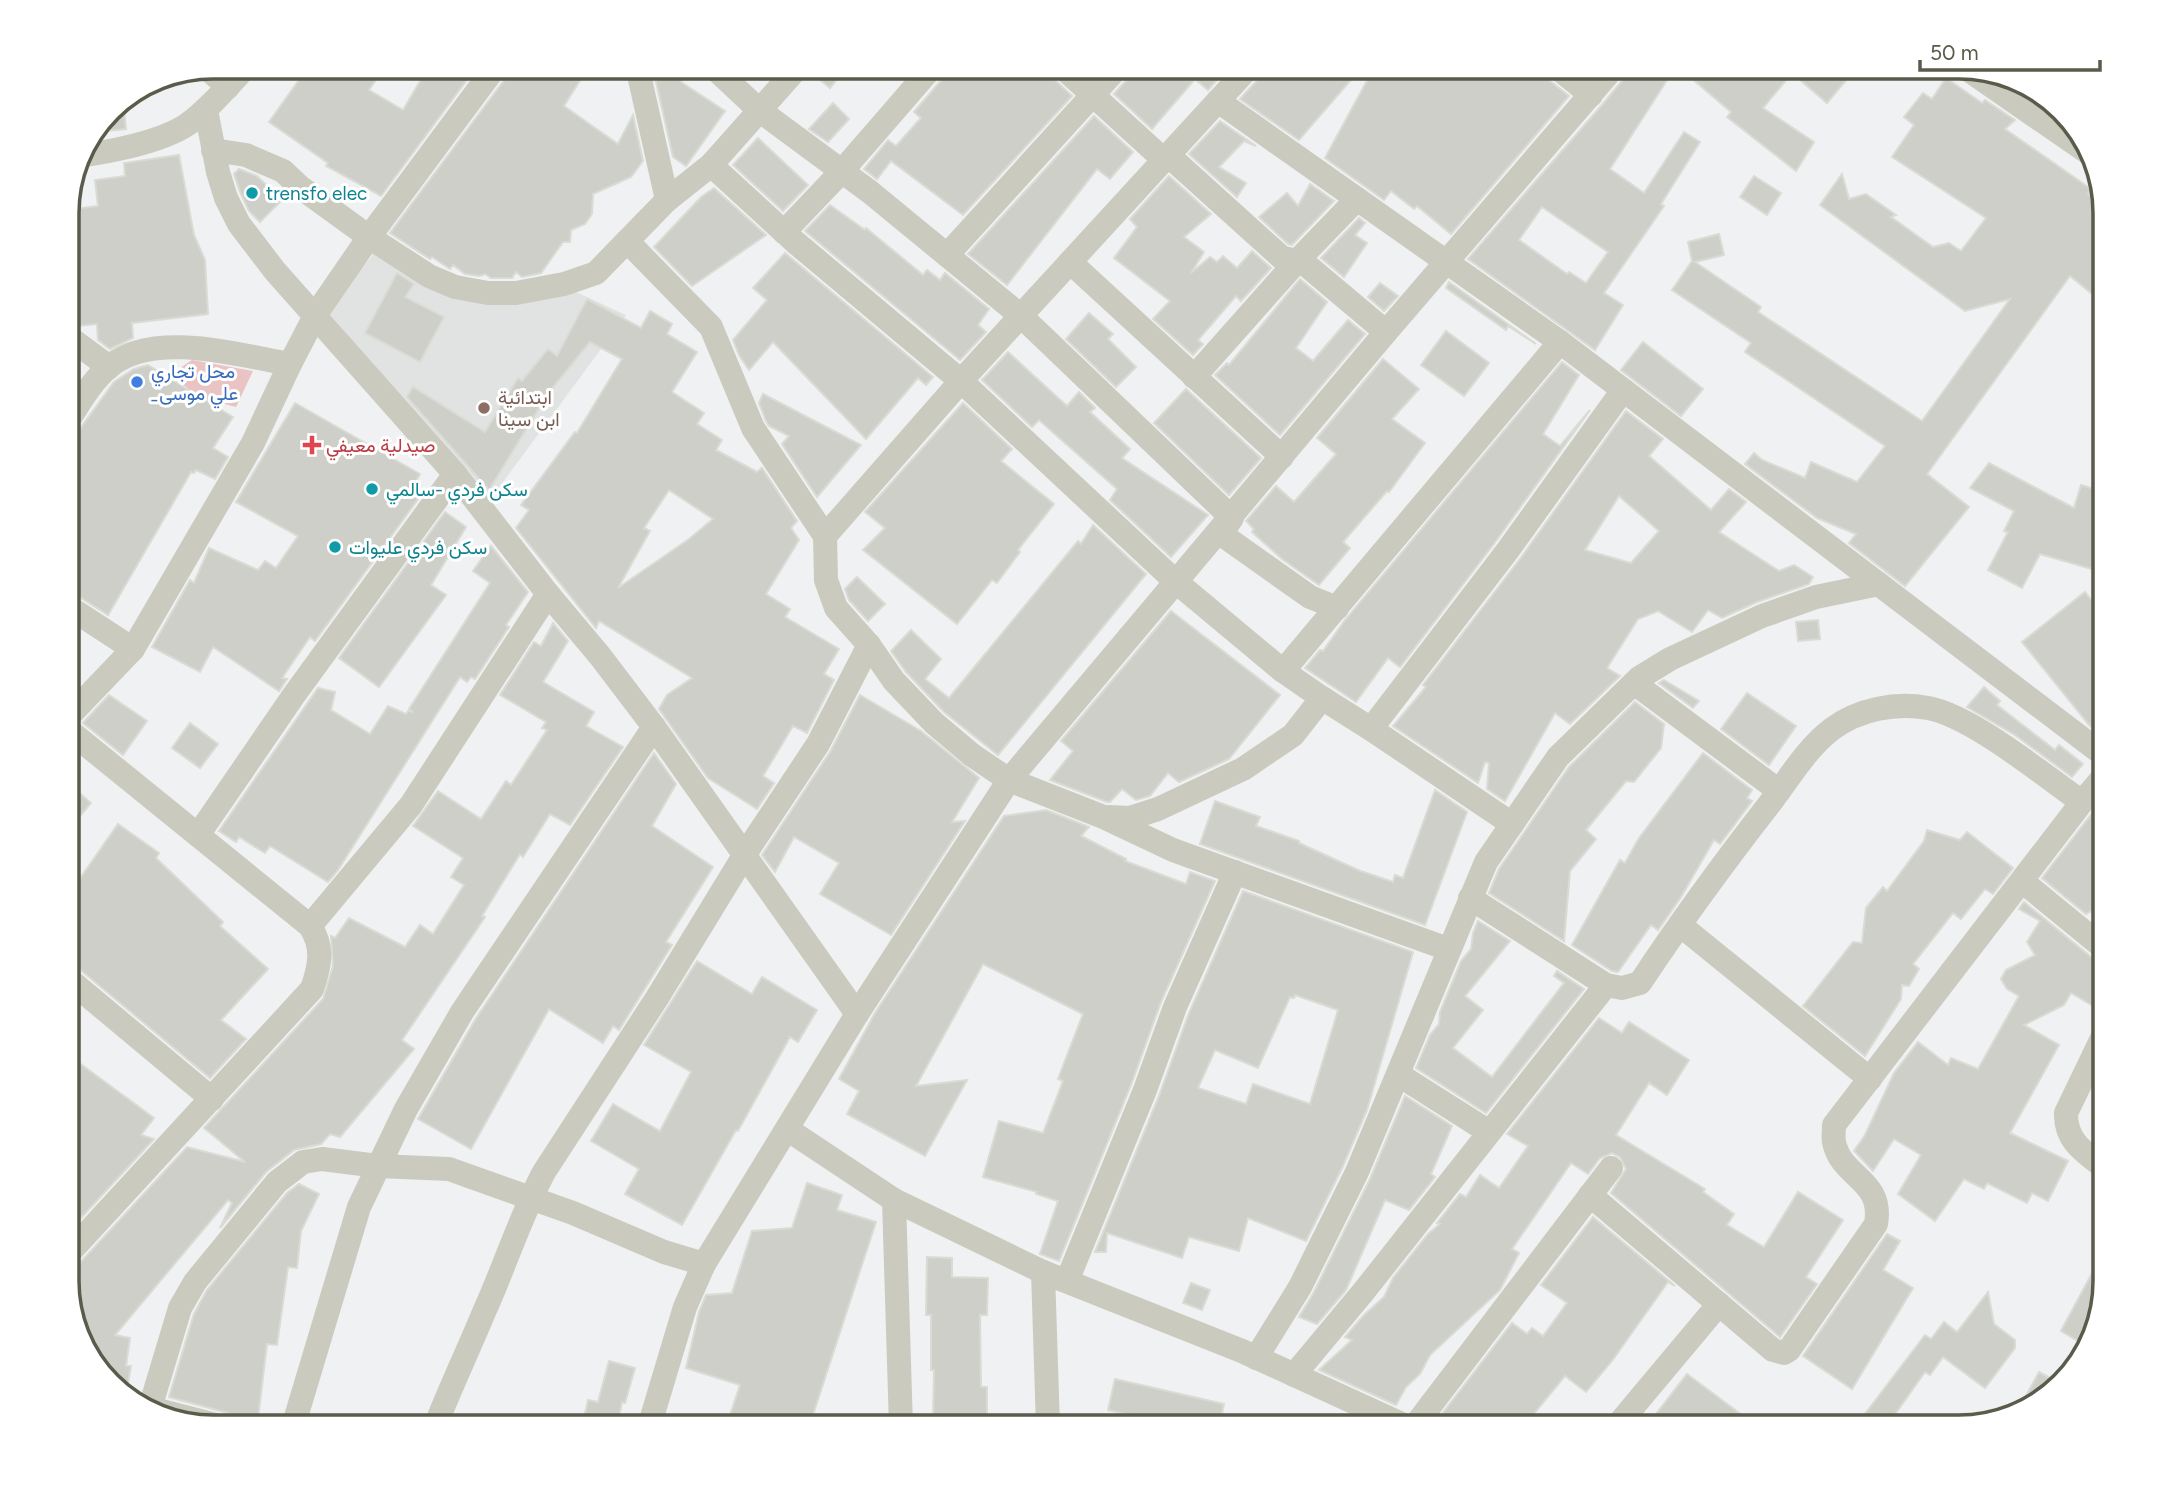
<svg xmlns="http://www.w3.org/2000/svg" width="2172" height="1494" font-family="Figtree,Vazirmatn,sans-serif">
  <rect width="100%" height="100%" fill="#f0f1f2"/>
  <!-- education -->
  <polygon fill="#e1e3e3" points="374,253 476,300 574,291 626,315 489,501 328,312"/>
  <!-- green -->
  <polygon fill="#eac4c4" points="192,360 253,371 236,407 198,397 171,374"/>
  <!-- building -->
  <g fill="#cdcfc8" stroke="#d9dbd5" stroke-width="2" fill-rule="evenodd">
    <polygon points="309,66 385,66 369,90 403,110 429,66 452,66 469,77 381,196 326,166 328,163 269,122"/>
    <polygon points="511,66 589,66 564,106 618,144 633,115 643,161 631,177 593,194 592,214 585,224 571,230 570,242 563,242 541,273 522,277 516,272 512,278 491,278 485,274 480,276 465,274 453,265 450,269 432,257 430,259 390,233 508,75"/>
    <polygon points="657,66 689,66 681,82 725,111 686,166 673,157 654,73"/>
    <polygon points="814,66 847,66 830,88 812,73"/>
    <polygon points="948,66 1047,66 1051,76 1072,96 963,215 891,161 877,179 864,169 888,140 896,146 921,118 914,112 944,77"/>
    <polygon points="1133,66 1229,66 1208,90 1195,79 1152,129 1114,94 1130,76"/>
    <polygon points="1264,66 1363,66 1299,140 1240,99 1261,76"/>
    <polygon points="1375,66 1541,66 1545,77 1569,96 1451,234 1417,206 1414,209 1391,191 1384,200 1325,158"/>
    <path d="M 1630,66 L 1653,66 L 1669,77 L 1610,169 L 1644,193 L 1684,132 L 1700,142 L 1661,204 L 1664,206 L 1604,293 L 1623,305 L 1595,350 L 1468,259 L 1602,105 L 1626,76 ZM 1542,207 L 1608,252 L 1586,283 L 1569,272 L 1567,274 L 1519,240 Z"/>
    <polygon points="1677,66 1858,66 1827,103 1792,73 1763,108 1814,142 1796,171 1727,117 1731,112"/>
    <polygon points="1946,78 1982,103 1985,100 2015,120 2005,129 2091,189 2088,194 2104,205 2105,226 2094,242 2105,251 2105,285 2096,297 2070,276 1927,474 1969,507 1905,586 1849,543 1856,534 1817,518 1745,464 1754,453 1762,460 1805,478 1811,462 1857,482 1885,446 1745,352 1751,343 1672,290 1692,261 1688,242 1719,234 1724,255 1695,262 1761,307 1758,312 1922,421 2010,299 1965,311 1820,205 1842,174 1849,199 1866,194 1896,215 1891,217 1933,247 1949,243 1961,251 1986,218 1892,157 1914,125 1904,117 1923,93 1932,99"/>
    <polygon points="123,100 126,129 94,132 110,109"/>
    <polygon points="833,103 849,119 828,142 809,129"/>
    <polygon points="1094,116 1133,152 1110,179 1097,169 1007,285 968,254"/>
    <polygon points="1220,121 1256,146 1244,141 1219,167 1246,183 1237,197 1189,154"/>
    <polygon points="758,138 808,185 783,211 733,165"/>
    <polygon points="179,155 194,235 205,260 208,314 132,323 133,338 110,349 98,340 97,324 78,326 67,321 67,210 98,206 95,180 125,176 124,163"/>
    <polygon points="239,169 257,176 282,200 260,222 249,211 240,192 234,174"/>
    <polygon points="1169,176 1211,214 1184,237 1204,252 1191,273 1210,257 1217,262 1223,256 1237,268 1252,251 1271,268 1241,301 1236,296 1198,340 1203,344 1193,355 1153,319 1170,301 1114,258 1137,227 1130,219"/>
    <polygon points="1754,176 1781,193 1767,215 1740,197"/>
    <polygon points="1310,184 1334,201 1292,245 1288,244 1259,217 1287,193 1298,206"/>
    <polygon points="714,188 766,235 692,286 654,247 701,197"/>
    <polygon points="830,205 865,230 866,228 923,275 927,270 940,280 945,273 989,309 978,325 986,332 960,360 805,231"/>
    <polygon points="1359,218 1365,223 1355,235 1367,243 1344,277 1321,258"/>
    <polygon points="785,253 933,377 926,385 918,378 866,439 773,342 749,370 739,355 733,340 767,300 753,288"/>
    <polygon points="397,273 414,284 405,297 444,317 420,362 365,333"/>
    <polygon points="1300,279 1327,302 1296,348 1313,361 1348,320 1365,334 1280,435 1215,375 1227,363 1229,365"/>
    <polygon points="1449,282 1536,344 1508,326 1506,330 1446,288"/>
    <polygon points="1380,283 1398,296 1384,311 1368,297"/>
    <path d="M 587,299 L 641,328 L 650,311 L 672,324 L 667,334 L 697,352 L 672,392 L 704,413 L 697,424 L 722,440 L 716,450 L 757,472 L 762,468 L 797,521 L 791,528 L 799,540 L 766,594 L 790,609 L 785,617 L 839,649 L 824,674 L 834,680 L 807,733 L 793,726 L 763,776 L 774,783 L 757,809 L 708,778 L 659,709 L 667,695 L 692,678 L 599,621 L 596,628 L 516,528 L 529,510 L 521,505 L 575,432 L 577,433 L 622,359 L 590,342 L 549,392 L 489,490 L 407,397 L 413,387 L 485,432 L 518,378 L 522,381 L 548,349 L 557,356 ZM 669,490 L 713,519 L 689,539 L 618,588 L 650,531 L 644,528 Z"/>
    <polygon points="1089,313 1113,334 1108,339 1136,367 1116,387 1066,339"/>
    <polygon points="1446,331 1489,363 1464,396 1421,365"/>
    <polygon points="1643,342 1703,389 1681,416 1621,370"/>
    <polygon points="1008,352 1067,406 1079,392 1095,408 1090,412 1130,449 1122,458 1208,515 1171,557 1110,500 1117,489 1039,420 1032,427 982,380"/>
    <polygon points="1383,359 1419,389 1392,419 1425,443 1389,492 1387,491 1343,542 1350,548 1319,585 1282,559 1252,532 1254,529 1246,521 1276,486 1294,502 1336,454 1317,438"/>
    <polygon points="1562,362 1579,375 1543,434 1560,446 1590,410 1496,541 1400,667 1388,658 1356,702 1305,668 1320,650 1323,651 1345,620"/>
    <polygon points="148,365 233,417 213,448 228,457 215,479 196,470 194,473 191,472 108,615 75,594 67,591 67,519 78,502 67,495 67,437 74,435 79,430 114,382 134,369"/>
    <polygon points="1186,389 1261,458 1229,495 1154,423"/>
    <polygon points="763,394 861,445 817,497 782,444 789,436 769,426 766,421 759,403"/>
    <polygon points="295,403 420,474 412,488 421,495 315,641 310,637 282,678 287,679 279,691 213,647 200,672 152,647 190,580 194,583 209,548 258,570 265,561 276,568 298,536 236,502"/>
    <polygon points="963,403 1012,449 1001,461 1054,504 1018,550 1020,552 997,583 992,580 957,624 863,550 885,528 865,512"/>
    <path d="M 1626,411 L 1663,439 L 1649,456 L 1711,510 L 1729,489 L 1746,502 L 1719,532 L 1779,571 L 1794,565 L 1813,577 L 1809,584 L 1757,602 L 1722,618 L 1708,610 L 1692,632 L 1658,611 L 1638,619 L 1607,668 L 1620,676 L 1570,724 L 1555,713 L 1505,801 L 1487,789 L 1489,763 L 1485,762 L 1478,783 L 1393,726 L 1426,687 L 1423,685 L 1520,559 ZM 1619,496 L 1659,531 L 1631,563 L 1585,550 Z"/>
    <polygon points="1989,463 2074,508 2081,485 2105,492 2105,573 2040,554 2022,588 1988,570 2008,532 2004,531 2014,511 1970,488"/>
    <polygon points="445,512 466,527 431,585 446,595 379,687 339,658"/>
    <polygon points="1093,525 1146,574 998,755 944,712 906,672 891,651 911,630 941,659 925,679 949,698 1078,541 1081,544"/>
    <polygon points="491,546 528,592 506,625 509,627 475,679 471,677 467,682 460,677 338,870 328,882 270,846 265,853 239,837 236,842 219,831 318,688 335,692 331,710 370,734 388,706 406,714 408,711 413,712 409,709 490,583 473,571"/>
    <polygon points="857,577 885,604 868,621 849,600 845,589"/>
    <polygon points="2085,592 2105,617 2105,738 2090,726 2022,642"/>
    <polygon points="1171,611 1280,695 1229,759 1179,782 1168,773 1150,796 1136,800 1122,789 1110,802 1107,802 1050,780 1073,751 1061,741"/>
    <polygon points="1818,620 1820,639 1798,641 1796,622"/>
    <polygon points="553,623 568,641 543,682 594,712 586,726 623,747 570,825 550,814 523,857 520,854 482,916 485,917 402,1040 414,1049 340,1137 330,1134 321,1144 294,1150 266,1172 220,1228 232,1203 228,1200 115,1335 130,1338 126,1366 131,1366 127,1389 121,1392 86,1354 67,1291 67,1269 78,1265 187,1147 245,1162 204,1128 323,999 333,966 331,936 335,938 349,918 405,947 420,925 433,934 464,885 451,877 463,858 413,826 438,791 481,819 506,781 511,785 547,730 542,728 546,722 500,695 534,642 541,646"/>
    <polygon points="1664,680 1699,701 1693,708 1659,683"/>
    <polygon points="1984,687 2000,701 1997,705 2055,750 2059,745 2083,764 2072,777 2015,735 1967,707"/>
    <polygon points="1747,693 1796,726 1769,765 1721,729"/>
    <polygon points="109,695 147,721 123,755 83,723"/>
    <polygon points="860,695 921,731 979,778 952,822 965,821 891,935 820,894 839,863 794,837 775,872 762,855 830,752"/>
    <polygon points="1635,702 1664,724 1661,748 1634,782 1626,781 1586,830 1596,839 1570,871 1564,941 1489,893 1499,869 1569,767"/>
    <polygon points="190,723 218,744 200,768 172,748"/>
    <polygon points="654,753 676,784 652,826 713,867 666,942 672,945 619,1030 613,1026 603,1043 549,1009 471,1149 418,1119 475,1020"/>
    <polygon points="1703,753 1752,790 1747,798 1752,801 1720,844 1714,840 1681,897 1658,930 1651,925 1618,972 1612,971 1572,945 1620,860 1625,863 1639,838"/>
    <polygon points="67,782 91,803 67,831"/>
    <polygon points="1435,790 1467,812 1425,925 1200,844 1215,801 1260,817 1256,826 1299,841 1299,843 1358,870 1393,882 1395,875 1403,878"/>
    <polygon points="2105,801 2105,904 2086,914 2042,878 2094,811"/>
    <polygon points="1046,810 1089,827 1081,836 1126,859 1125,861 1186,884 1190,872 1215,881 1161,1002 1131,1085 1059,1261 1040,1254 1058,1201 1036,1194 1037,1192 983,1177 999,1121 1043,1133 1063,1081 1058,1079 1083,1014 983,964 916,1086 967,1080 925,1156 847,1114 859,1091 839,1079 875,1013 1004,816"/>
    <polygon points="118,824 159,853 156,858 223,922 220,926 268,969 221,1020 246,1039 210,1078 77,967 67,963 67,897"/>
    <polygon points="1927,830 1960,840 1967,832 2013,868 1993,894 1985,889 1961,919 1953,913 1913,964 1919,969 1909,986 1902,985 1901,999 1865,1056 1803,1006 1853,942 1862,943 1866,908 1883,887 1887,891 1924,841"/>
    <path d="M 1243,891 L 1413,952 L 1367,1110 L 1343,1166 L 1306,1241 L 1248,1218 L 1239,1251 L 1189,1237 L 1182,1258 L 1107,1233 L 1106,1252 L 1095,1252 L 1159,1096 L 1189,1013 ZM 1295,995 L 1338,1010 L 1310,1104 L 1253,1084 L 1246,1104 L 1198,1088 L 1215,1050 L 1258,1068 L 1290,997 L 1294,998 Z"/>
    <polygon points="2024,902 2096,961 2105,963 2105,1013 2071,993 2064,1005 2024,1025 2059,1045 2010,1133 2068,1161 2048,1201 2032,1193 2027,1203 1987,1183 1984,1189 1964,1179 1935,1221 1898,1194 1921,1155 1894,1139 1873,1171 1854,1151 1865,1135 1894,1073 1918,1042 1948,1065 1951,1058 1978,1069 2019,996 2007,989 2001,979 2006,970 2035,955 2027,942 2040,921 2019,909"/>
    <polygon points="1478,921 1510,941 1465,996 1483,1010 1453,1048 1492,1077 1564,983 1554,976 1557,971 1584,989 1486,1113 1416,1068 1430,1035 1439,1024 1440,1012 1461,961 1471,949 1473,933"/>
    <polygon points="697,961 752,994 762,977 817,1010 798,1042 790,1037 738,1131 736,1130 682,1225 625,1194 639,1169 591,1141 613,1104 660,1131 691,1072 644,1045"/>
    <polygon points="1599,1018 1622,1033 1629,1022 1689,1060 1667,1095 1649,1083 1616,1135 1705,1189 1703,1192 1734,1214 1727,1225 1764,1247 1798,1192 1843,1220 1806,1277 1817,1284 1780,1337 1611,1193 1626,1169 1620,1157 1612,1153 1600,1158 1588,1174 1571,1163 1512,1249 1519,1253 1500,1290 1430,1355 1420,1374 1406,1387 1396,1405 1319,1370 1352,1340 1345,1337 1364,1315 1384,1297 1393,1278 1428,1234 1440,1224 1437,1223 1460,1194 1466,1197 1480,1175 1499,1188 1528,1146 1507,1134"/>
    <polygon points="67,1054 154,1118 141,1135 154,1139 67,1233"/>
    <polygon points="1405,1096 1452,1126 1431,1174 1435,1177 1409,1210 1385,1200 1346,1290 1317,1324 1299,1317 1313,1294 1370,1179"/>
    <polygon points="807,1183 842,1195 837,1210 876,1222 809,1427 726,1427 740,1385 686,1368 699,1312 706,1295 732,1293 752,1231 792,1228"/>
    <polygon points="299,1184 319,1194 301,1231 297,1268 288,1267 277,1345 267,1344 257,1427 238,1427 235,1417 228,1413 169,1397 194,1314 207,1290 287,1193"/>
    <polygon points="1593,1217 1675,1286 1668,1282 1612,1361 1586,1392 1565,1376 1523,1427 1432,1427 1512,1323 1527,1334 1532,1328 1543,1336 1567,1303 1541,1285"/>
    <polygon points="1887,1234 1900,1241 1883,1270 1913,1288 1852,1389 1803,1356"/>
    <polygon points="2105,1249 2105,1282 2086,1346 2061,1331"/>
    <polygon points="927,1257 952,1258 952,1277 988,1278 987,1315 980,1315 981,1387 987,1387 987,1424 933,1422 934,1370 931,1370 931,1315 926,1315"/>
    <polygon points="1191,1283 1210,1290 1202,1310 1183,1303"/>
    <polygon points="1988,1292 1994,1324 2015,1340 2015,1348 1985,1388 1943,1357 1930,1375 1925,1372 1886,1427 1855,1427 1925,1335 1931,1339 1944,1322 1957,1332"/>
    <polygon points="609,1361 635,1368 625,1403 622,1402 617,1427 582,1427 588,1400 598,1402"/>
    <polygon points="2039,1372 2059,1383 2032,1408 2017,1412"/>
    <polygon points="1687,1374 1758,1427 1646,1427"/>
    <polygon points="1115,1379 1224,1404 1219,1427 1183,1427 1108,1410"/>
  </g>
  <g fill="none" stroke-linecap="round" stroke-linejoin="round">
    <!-- minor -->
    <g stroke="#cacbbe" stroke-width="24">
      <polyline points="637,66 667,200"/>
      <polyline points="712,66 759,110 870,192 1021,316 1232,518 1221,534 1310,597 1337,608"/>
      <polyline points="1061,66 1164,160"/>
      <polyline points="1555,66 1591,95"/>
      <polyline points="207,68 228,87"/>
      <polyline points="1967,69 2090,154"/>
      <polyline points="1218,101 1560,342 2105,756"/>
      <polyline points="206,110 218,172 226,198 239,224 275,271 455,474 548,594 600,656 654,727 857,1014"/>
      <polyline points="213,150 246,155 283,171 300,187 369,237 429,276 455,287 488,293 516,293 564,284 596,273 667,200 711,165 799,66"/>
      <polyline points="1168,155 1281,257 1304,263 1386,332"/>
      <path d="M 78,156 C 109,152 162,142 188,124 C 210,108 228,86 247,66"/>
      <polyline points="711,165 795,242 961,381 1175,581 1283,671"/>
      <polyline points="784,232 842,171 933,66"/>
      <polyline points="627,241 711,327 753,428 825,536 826,580 836,608 869,645 894,681 934,723 972,755 1009,780 1101,816 1173,850 1448,949"/>
      <polyline points="947,255 1119,66"/>
      <polyline points="1070,262 1282,457"/>
      <polyline points="67,336 109,367"/>
      <polyline points="1194,377 1297,261 1357,199"/>
      <path d="M 67,422 C 80,403 92,380 110,366 C 154,330 238,355 290,364"/>
      <polyline points="825,536 961,381 1250,66"/>
      <polyline points="67,606 133,649"/>
      <polyline points="1634,683 1779,791"/>
      <polyline points="1322,698 1371,729 1508,550 1623,390"/>
      <polyline points="67,718 133,649 253,443 290,364 316,314 369,237 496,66"/>
      <path d="M 67,729 L 310,926 C 324,947 320,966 312,989 L 67,1255"/>
      <polyline points="1371,729 1512,824"/>
      <polyline points="1108,817 1130,818 1158,809 1243,769 1293,735 1322,698 1283,671 1560,342"/>
      <polyline points="198,835 294,695 455,474"/>
      <polyline points="2022,881 2105,949"/>
      <polyline points="1680,925 1870,1079"/>
      <polyline points="310,926 411,805 548,594"/>
      <polyline points="67,978 212,1099"/>
      <path d="M 1606,985 L 1622,988 L 1640,983 C 1681,921 1725,861 1771,802 C 1790,777 1807,748 1832,729 C 1859,709 1896,702 1928,708 C 1972,716 2043,775 2082,802 L 2105,775"/>
      <path d="M 2105,1032 L 2066,1113 C 2065,1141 2085,1153 2105,1168"/>
      <polyline points="1399,1075 1489,1132"/>
      <polyline points="787,1129 894,1200 1043,1272 1242,1351 1408,1427"/>
      <path d="M 1590,1195 L 1773,1350 L 1784,1353 L 1789,1350 L 1876,1224 C 1884,1179 1841,1178 1834,1142 C 1833,1137 1834,1130 1834,1125 L 2082,802"/>
      <polyline points="894,1200 901,1427"/>
      <polyline points="1043,1272 1048,1427"/>
      <polyline points="1067,1281 1145,1090 1175,1007 1235,872"/>
      <polyline points="1256,1358 1300,1287 1357,1172 1486,862 1558,757 1639,678 1670,659 1762,616 1816,597 1879,584"/>
      <polyline points="1294,1375 1364,1291 1606,985 1470,898"/>
      <polyline points="131,1403 224,1427"/>
      <polyline points="150,1408 180,1308 195,1282 277,1182 303,1162 322,1159 378,1166 449,1169 573,1213 664,1252 704,1264"/>
      <polyline points="293,1427 359,1207 406,1109 462,1012 654,727"/>
      <path d="M 435,1427 C 450,1388 468,1351 484,1312 C 505,1266 520,1217 544,1172 L 657,998 L 745,854 L 818,744 L 869,645"/>
      <polyline points="649,1427 685,1307 704,1264 857,1014 1009,780 1386,332 1615,66"/>
      <polyline points="1414,1427 1611,1168"/>
      <polyline points="1616,1427 1719,1304"/>
    </g>
  </g>
  <!-- markers -->
  <g fill="#0f9aa8" stroke="#fff" stroke-width="2.5">
    <circle cx="252" cy="193" r="7"/>
    <circle cx="372" cy="489" r="7"/>
    <circle cx="335" cy="547" r="7"/>
  </g>
  <circle fill="#3f7fe0" stroke="#fff" stroke-width="2.5" cx="137" cy="382" r="7"/>
  <circle fill="#8d6e63" stroke="#fff" stroke-width="2.5" cx="484" cy="408" r="7"/>
  <path fill="#e0444e" stroke="#fff" stroke-width="2.5" d="M308.5 434.5h7v7h7v7h-7v7h-7v-7h-7v-7h7z"/>
  <g text-anchor="middle" stroke-width="6" stroke-linejoin="round" paint-order="stroke">
    <!-- culture labels -->
    <g font-size="19" fill="#0d838f" stroke="#fff" text-anchor="start">
      <text x="266" y="200">trensfo elec</text>
      <text x="386" y="496">سكن فردي -سالمي</text>
      <text x="349" y="554">سكن فردي عليوات</text>
    </g>
    <!-- shop labels -->
    <g font-size="19" fill="#366cbe" stroke="#fff" text-anchor="start">
      <text x="151" y="378">محل تجاري<tspan x="151" dy="22">_علي موسى</tspan></text>
    </g>
    <!-- education labels -->
    <g font-size="19" fill="#785e54" stroke="#fff" text-anchor="start">
      <text x="498" y="404">ابتدائية<tspan x="498" dy="22">ابن سينا</tspan></text>
    </g>
    <!-- health labels -->
    <g font-size="19" fill="#be3a42" stroke="#fff" text-anchor="start">
      <text x="326" y="452">صيدلية معيفي</text>
    </g>
  </g>
  <!-- crop -->
  <path d="M0 0H2172V1494H0ZM213 79H1959A134 134 0 0 1 2093 213V1281A134 134 0 0 1 1959 1415H213A134 134 0 0 1 79 1281V213A134 134 0 0 1 213 79Z" fill="#fff" fill-rule="evenodd"/>
  <path fill="none" stroke="#5a5b4a" stroke-width="3.5" d="M213 79H1959A134 134 0 0 1 2093 213V1281A134 134 0 0 1 1959 1415H213A134 134 0 0 1 79 1281V213A134 134 0 0 1 213 79Z"/>
  <!-- scale -->
  <path d="M1920 60v10h180v-10" fill="none" stroke="#5a5b4a" stroke-width="3.5"/>
  <text x="1930" y="60" font-size="21" fill="#5a5b4a" stroke="#ffffff" stroke-width="5" paint-order="stroke">50 m</text>
</svg>
